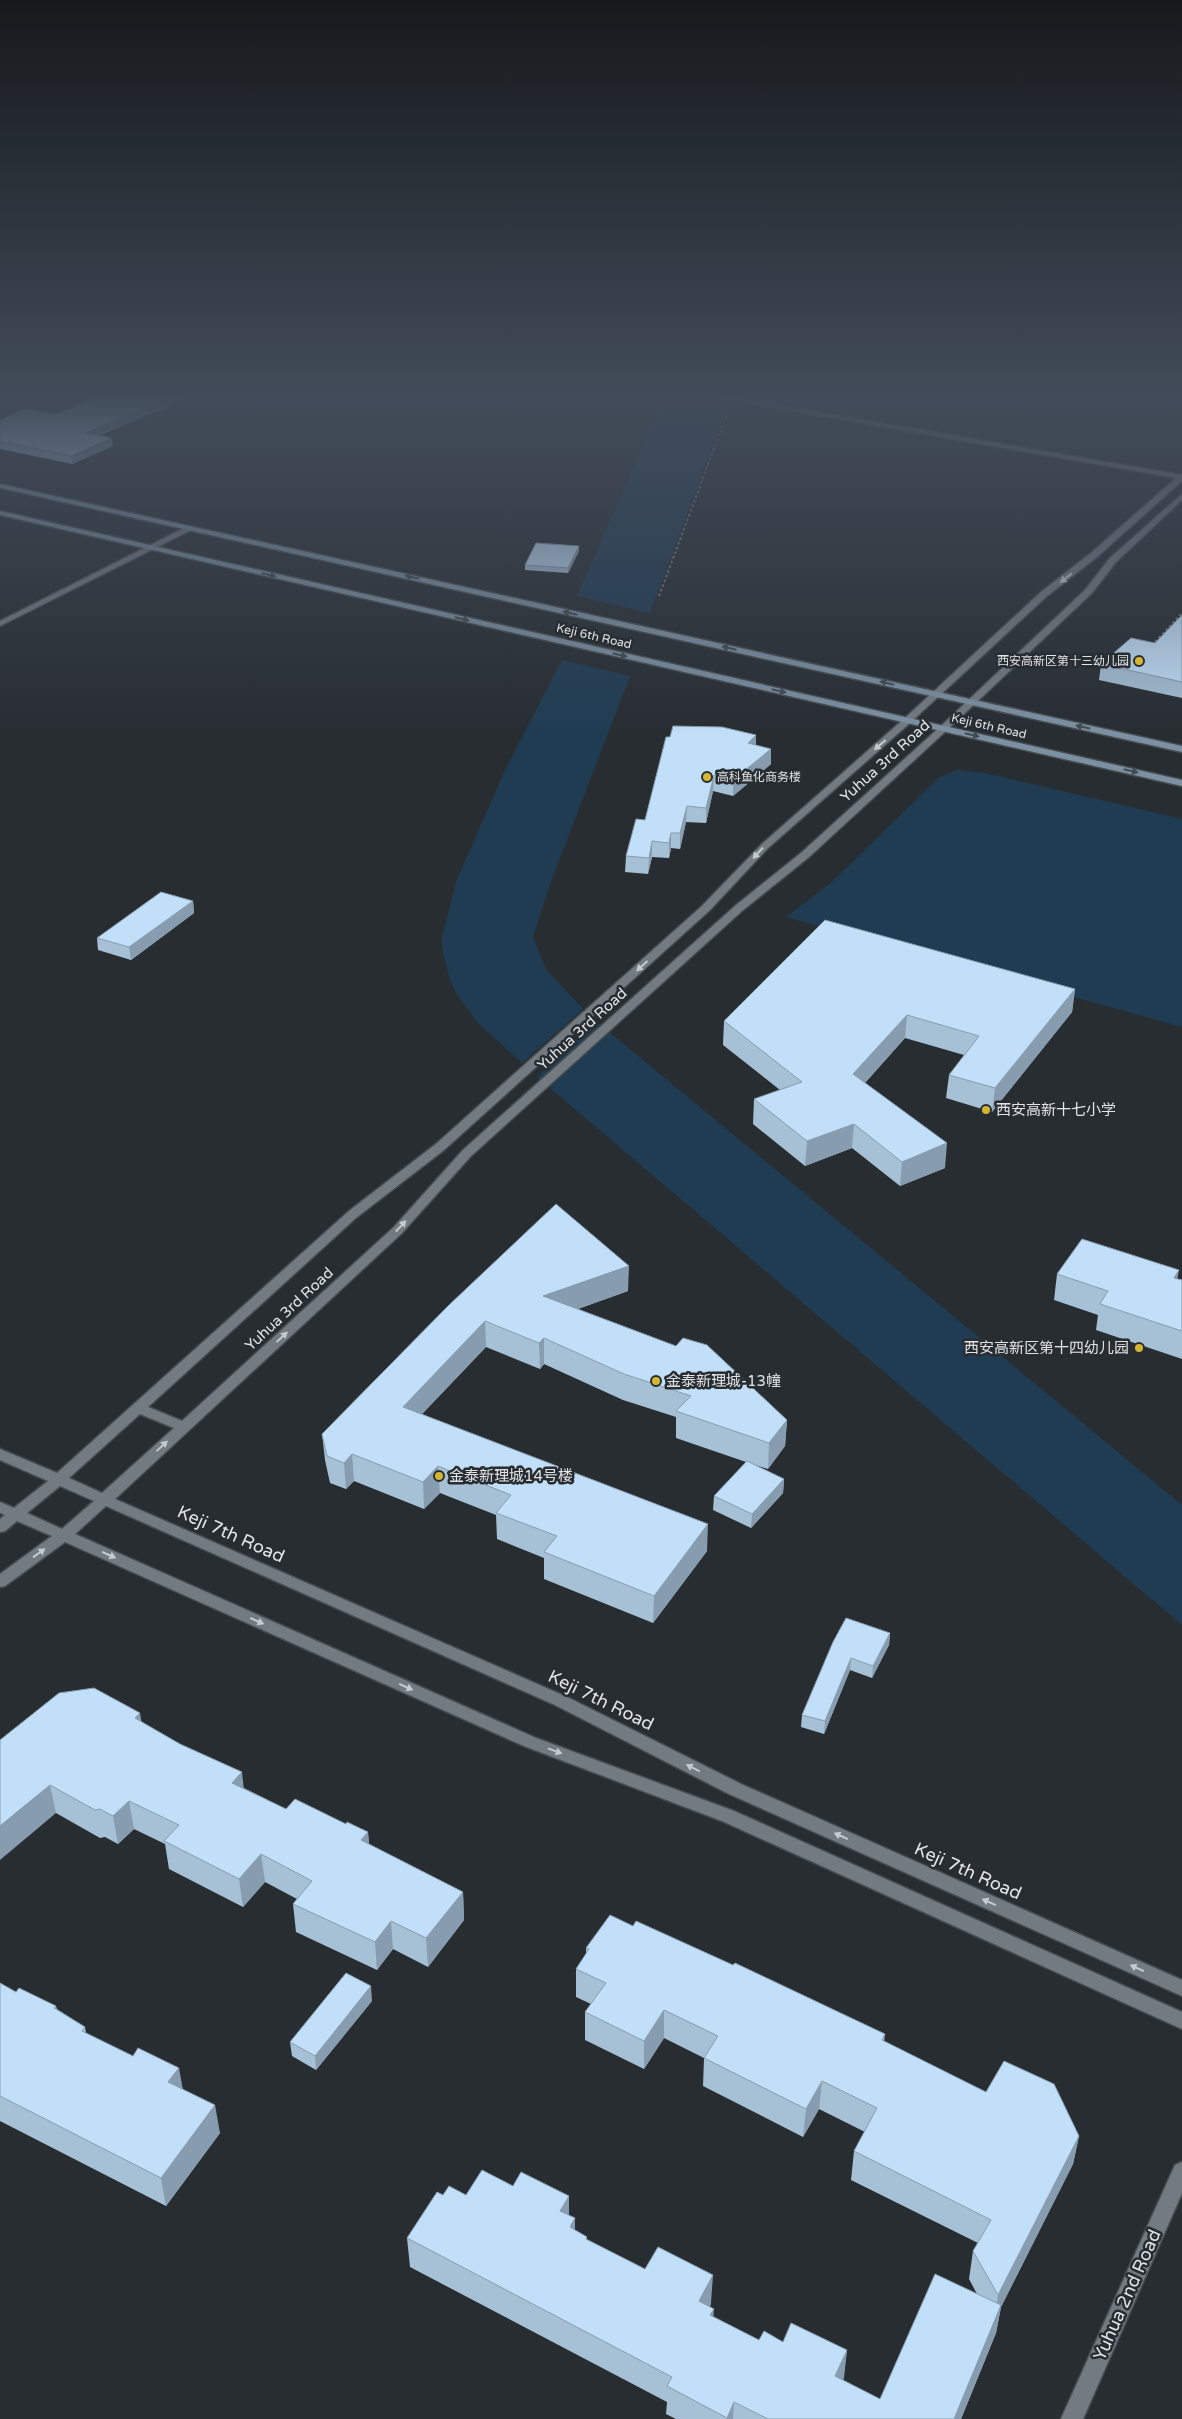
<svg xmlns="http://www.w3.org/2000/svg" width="1182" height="2419" font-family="'Varela Round','Noto Sans SC',sans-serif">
  <rect width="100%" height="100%" fill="#282d32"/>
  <!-- green -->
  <g fill="#203c53">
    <polygon points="664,397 730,397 650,613 577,596"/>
    <polygon points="562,660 630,676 550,884 533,937 546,969 583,1009 522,1063 478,1023 458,996 450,980 442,949 442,937 456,882 506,768"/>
    <polygon points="956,770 985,773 1182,819 1182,1027 786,917 833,881 938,778"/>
    <polygon points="597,1022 1182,1505 1182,1625 537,1077"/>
  </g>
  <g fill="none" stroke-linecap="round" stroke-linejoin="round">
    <defs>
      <g id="tertiary">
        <path d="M 720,397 L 733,397 L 1182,475 L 1182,481 L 1097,557 L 1047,596 L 911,722 L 768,848 L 710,910 L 444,1150 L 357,1217 L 148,1407 L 182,1421 L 394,1227 L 463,1150 L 735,906 L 801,853 L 941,726 L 1086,589 L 1110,558 L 1182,494 L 1182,500 L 1116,562 L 1092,593 L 947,730 L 809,857 L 743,910 L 471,1156 L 402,1233 L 115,1499 L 567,1697 L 741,1784 L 1182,1980 L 1182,1996 L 729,1794 L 555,1705 L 106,1506 L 75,1534 L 536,1738 L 734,1811 L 1182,2012 L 1182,2029 L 722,1821 L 524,1746 L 65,1542 L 5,1586 L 0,1587 L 0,1574 L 52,1536 L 17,1521 L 5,1531 L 0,1532 L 0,1519 L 5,1515 L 0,1513 L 0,1502 L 14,1508 L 48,1481 L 0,1460 L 0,1449 L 57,1473 L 349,1211 L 436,1144 L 702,906 L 762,844 L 905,718 L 1041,592 L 1091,553 L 1176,478 L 723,399 ZM 140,1414 L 174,1428 L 102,1493 L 69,1478 ZM 60,1486 L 94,1501 L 62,1529 L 27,1513 Z"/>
        <polygon points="188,526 195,528 0,626 0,621"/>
        <polygon points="1182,2162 1182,2193 1083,2419 1061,2419 1175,2165"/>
      </g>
      <g id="secondary">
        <polygon points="0,484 1182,746 1182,752 0,488"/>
        <polygon points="0,511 1182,780 1182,786 0,515"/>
      </g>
    </defs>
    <!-- tertiary casing -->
    <use href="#tertiary" stroke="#464c4f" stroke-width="3"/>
    <!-- secondary casing -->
    <use href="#secondary" stroke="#464c4f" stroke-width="3"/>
    <!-- path-far1 -->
    <g stroke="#767a7f" stroke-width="2" stroke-dasharray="2.5 2.5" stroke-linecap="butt">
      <polyline points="659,596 727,414"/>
      <polyline points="1159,638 1182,613"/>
    </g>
    <!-- path -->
    <polyline stroke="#767a7f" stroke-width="2.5" stroke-dasharray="3 3" stroke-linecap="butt" points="1158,642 1156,641 1160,637"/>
    <!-- tertiary -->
    <use href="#tertiary" fill="#737a80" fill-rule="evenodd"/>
    <!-- secondary -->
    <use href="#secondary" fill="#7b90a2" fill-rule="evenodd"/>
  </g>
  <!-- wall -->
  <g fill="#a6c0d5">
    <polygon points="170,403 171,405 99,436 113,446 72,464 0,449 0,420"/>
    <polygon points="579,551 568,573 525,570 525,565"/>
    <polygon points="1182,615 1182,698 1099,680 1101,664 1155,643"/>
    <polygon points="756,745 771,764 733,796 713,791 706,823 686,822 680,849 671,848 669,858 652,857 648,874 625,872 626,856 645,820"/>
    <polygon points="193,901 194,913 131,960 98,950 97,938"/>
    <polygon points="1075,989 1072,1012 992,1112 946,1098 949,1075 964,1055 905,1038 865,1083 945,1168 900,1186 852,1148 805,1166 753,1124 754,1099 780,1090 723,1045 724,1021"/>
    <polygon points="1057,1274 1177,1279 1182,1280 1182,1359 1096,1330 1098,1315 1054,1300"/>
    <polygon points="628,1291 578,1309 787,1420 785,1446 768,1469 752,1464 784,1479 783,1493 751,1528 713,1510 714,1496 746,1462 676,1438 676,1417 623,1400 544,1364 540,1369 486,1347 422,1414 707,1551 653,1623 544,1579 544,1558 497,1539 496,1515 440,1493 424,1509 354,1481 346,1489 330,1483 325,1460 322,1434 449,1305"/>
    <polygon points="890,1633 889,1645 872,1678 850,1670 824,1734 801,1727 802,1715 833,1642"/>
    <polygon points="142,1722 244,1788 286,1809 346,1824 368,1832 369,1845 463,1892 464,1920 428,1967 393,1949 377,1970 296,1932 293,1904 297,1899 265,1882 243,1907 169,1869 165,1844 134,1829 118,1844 105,1837 100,1838 56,1813 0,1740"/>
    <polygon points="633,1926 885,2034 884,2042 986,2092 1079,2136 1073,2164 1001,2307 996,2333 961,2419 676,2419 666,2414 667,2402 410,2267 407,2238 443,2195 466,2195 513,2186 569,2196 569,2216 575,2218 575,2230 587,2240 711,2303 710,2307 713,2317 759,2340 783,2342 847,2350 843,2380 880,2399 977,2294 969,2279 973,2251 978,2243 851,2180 854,2151 865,2132 819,2109 803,2137 703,2086 704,2058 664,2038 644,2069 585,2040 585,2012 591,2004 576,1997 576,1969 586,1954 586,1948"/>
    <polygon points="0,1983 16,1992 56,2006 57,2009 85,2027 86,2033 183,2089 220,2133 166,2206 0,2121"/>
    <polygon points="372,2001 316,2070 292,2056 290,2042"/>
  </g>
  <!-- shaded-wall -->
  <g fill="#879cae">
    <polygon points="167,397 185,397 170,403 171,405 87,441 86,433"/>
    <polygon points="112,438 113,446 72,464 71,456"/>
    <polygon points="579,546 579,551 568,573 568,568"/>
    <polygon points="756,735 756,751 748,743"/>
    <polygon points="771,749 771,764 733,796 733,780"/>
    <polygon points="714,775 713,791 706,823 706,808"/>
    <polygon points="687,806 686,822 680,849 680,833"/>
    <polygon points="671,833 671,848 669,858 669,843"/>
    <polygon points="652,841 652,857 648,874 649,858"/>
    <polygon points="193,901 194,913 131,960 129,947"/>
    <polygon points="1075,989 1072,1012 992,1112 995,1088"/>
    <polygon points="907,1015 905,1038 851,1098 853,1074"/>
    <polygon points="854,1124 852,1148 805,1166 807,1141"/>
    <polygon points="947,1143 945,1168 900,1186 902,1162"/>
    <polygon points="629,1266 628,1291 543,1321 543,1296"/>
    <polygon points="1179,1270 1174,1296 1174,1278"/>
    <polygon points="485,1321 486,1347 404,1433 403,1407"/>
    <polygon points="544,1338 544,1364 540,1369 539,1343"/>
    <polygon points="787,1420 785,1446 768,1469 769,1443"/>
    <polygon points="352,1454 354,1481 346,1489 344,1463"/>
    <polygon points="438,1466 440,1493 424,1509 423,1482"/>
    <polygon points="784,1479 783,1493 751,1528 752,1514"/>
    <polygon points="708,1524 707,1551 653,1623 654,1596"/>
    <polygon points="890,1633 889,1645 872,1678 873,1666"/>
    <polygon points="851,1658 850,1670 824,1734 825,1721"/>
    <polygon points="140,1713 145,1741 135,1718"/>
    <polygon points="242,1772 245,1800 232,1783"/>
    <polygon points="50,1785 56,1813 0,1860 0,1826"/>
    <polygon points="129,1801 134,1829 118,1844 113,1816"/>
    <polygon points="368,1832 370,1860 361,1840"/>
    <polygon points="261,1854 265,1882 243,1907 239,1879"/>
    <polygon points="463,1892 464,1920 428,1967 426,1938"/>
    <polygon points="391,1921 393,1949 377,1970 375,1942"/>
    <polygon points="371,1986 372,2001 316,2070 315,2056"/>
    <polygon points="664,2010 664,2038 644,2069 644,2041"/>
    <polygon points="179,2068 184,2096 168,2082"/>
    <polygon points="822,2081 819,2109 803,2137 806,2109"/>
    <polygon points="215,2105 220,2133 166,2206 161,2178"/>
    <polygon points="1079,2136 1073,2164 1001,2307 996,2333 961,2419 954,2419 993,2323 998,2295"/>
    <polygon points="569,2196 569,2225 560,2211"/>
    <polygon points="575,2218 575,2247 570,2227"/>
    <polygon points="713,2275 711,2303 697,2329 699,2301"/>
    <polygon points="714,2309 712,2336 710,2315"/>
    <polygon points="847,2350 844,2378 832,2404 835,2376"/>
    <polygon points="734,2402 733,2419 727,2419 727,2418"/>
  </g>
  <!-- building -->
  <g fill="#c1dff8" stroke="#879cae">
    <polygon points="98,397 170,397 86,433 112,438 71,456 0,441 0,420 25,409 56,414"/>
    <polygon points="536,543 579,546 568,568 525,565"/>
    <polygon points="1182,615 1182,682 1101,664 1131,638 1155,643"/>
    <polygon points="673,726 722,727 756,735 748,743 771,749 733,780 714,775 706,808 687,806 680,833 671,833 669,843 652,841 649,858 626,856 636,819 645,820 666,737 670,737"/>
    <polygon points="161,892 193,901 129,947 97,938"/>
    <polygon points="825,920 1075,989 995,1088 949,1075 979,1036 907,1015 853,1074 947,1143 902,1162 854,1124 807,1141 754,1099 802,1082 724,1021"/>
    <polygon points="556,1204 629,1266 543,1296 676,1346 683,1338 707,1345 787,1420 769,1443 676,1411 691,1396 624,1374 544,1338 539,1343 485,1321 403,1407 708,1524 654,1596 544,1552 557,1536 496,1513 511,1495 438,1466 423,1482 352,1454 344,1463 327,1456 322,1434 449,1305"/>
    <polygon points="1082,1239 1179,1270 1174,1278 1182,1280 1182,1331 1100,1304 1108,1291 1057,1274"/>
    <polygon points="747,1461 784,1479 752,1514 714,1496"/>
    <polygon points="846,1618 890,1633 873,1666 851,1658 825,1721 802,1715 833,1642"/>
    <polygon points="94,1688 140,1713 135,1718 180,1744 242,1772 232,1783 286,1809 295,1799 346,1824 347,1822 368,1832 361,1840 463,1892 426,1938 391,1921 375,1942 293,1904 312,1881 261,1854 239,1879 164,1841 179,1825 129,1801 113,1816 100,1809 95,1810 50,1785 0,1826 0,1740 59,1693"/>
    <polygon points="610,1915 633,1926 636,1921 733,1965 735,1963 885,2034 882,2040 986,2092 1004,2061 1054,2084 1079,2136 998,2295 973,2251 991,2220 854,2151 877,2108 822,2081 806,2109 704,2058 718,2036 664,2010 644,2041 585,2012 606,1983 576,1969 589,1949 586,1948"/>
    <polygon points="346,1973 371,1986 315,2056 290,2042"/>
    <polygon points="0,1983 16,1992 19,1988 56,2006 54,2008 85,2027 82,2031 133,2056 138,2048 179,2068 168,2082 215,2105 161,2178 0,2096"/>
    <polygon points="482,2170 513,2186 521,2172 569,2196 560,2211 575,2218 570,2227 587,2237 586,2239 645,2269 658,2247 713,2275 699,2301 714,2309 710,2315 759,2340 764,2331 783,2342 791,2323 847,2350 835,2376 880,2399 935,2274 1001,2305 954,2419 768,2419 734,2402 727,2418 667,2386 672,2377 407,2238 437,2192 443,2195 449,2186 466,2195"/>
  </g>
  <!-- one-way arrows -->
  <defs><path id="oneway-solid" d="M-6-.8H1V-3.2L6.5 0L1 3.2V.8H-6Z" transform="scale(1.25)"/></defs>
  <g fill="#414b54">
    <use href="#oneway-solid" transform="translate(269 575) rotate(13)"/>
    <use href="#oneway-solid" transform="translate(412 577) rotate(-167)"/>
    <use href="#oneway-solid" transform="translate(570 613) rotate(-167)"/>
    <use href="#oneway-solid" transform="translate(462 619) rotate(13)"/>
    <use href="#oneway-solid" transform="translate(729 648) rotate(-167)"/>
    <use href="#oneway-solid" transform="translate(620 655) rotate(13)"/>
    <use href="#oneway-solid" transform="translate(887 683) rotate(-167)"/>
    <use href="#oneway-solid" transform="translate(779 691) rotate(13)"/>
    <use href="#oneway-solid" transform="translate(1083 727) rotate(-168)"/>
    <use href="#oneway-solid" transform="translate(972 735) rotate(13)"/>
    <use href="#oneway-solid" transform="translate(1131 771) rotate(13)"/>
  </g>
  <g fill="#c5cacd">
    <use href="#oneway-solid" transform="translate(1066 578) rotate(142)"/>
    <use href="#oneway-solid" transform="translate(880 745) rotate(139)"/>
    <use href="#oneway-solid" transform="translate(758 853) rotate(133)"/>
    <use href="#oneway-solid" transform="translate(642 966) rotate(138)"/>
    <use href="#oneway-solid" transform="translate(401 1226) rotate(-47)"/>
    <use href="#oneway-solid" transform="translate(282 1337) rotate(-43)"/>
    <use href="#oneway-solid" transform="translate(162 1446) rotate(-43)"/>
    <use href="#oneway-solid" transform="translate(39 1553) rotate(-36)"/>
    <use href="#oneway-solid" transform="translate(109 1555) rotate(24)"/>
    <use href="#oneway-solid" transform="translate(257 1621) rotate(24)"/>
    <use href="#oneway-solid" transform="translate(406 1687) rotate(24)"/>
    <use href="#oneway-solid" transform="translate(555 1751) rotate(20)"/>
    <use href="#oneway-solid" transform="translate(693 1768) rotate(-153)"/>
    <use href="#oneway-solid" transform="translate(841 1836) rotate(-156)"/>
    <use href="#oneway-solid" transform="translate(989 1902) rotate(-156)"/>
    <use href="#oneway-solid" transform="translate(1137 1968) rotate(-156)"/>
  </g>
  <!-- sky -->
  <linearGradient id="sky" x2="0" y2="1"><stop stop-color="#16191c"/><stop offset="0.54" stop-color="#424c5a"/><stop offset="1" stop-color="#424c5a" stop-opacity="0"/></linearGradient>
  <rect width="1182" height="735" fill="url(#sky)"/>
  <!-- markers -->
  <g fill="#d5b534" stroke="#282d32" stroke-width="2">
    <circle cx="1139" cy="661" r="5"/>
    <circle cx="707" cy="777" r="5"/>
    <circle cx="986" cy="1110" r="5"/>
    <circle cx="1139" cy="1348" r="5"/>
    <circle cx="656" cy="1381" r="5"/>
    <circle cx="439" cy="1476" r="5"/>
  </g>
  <g text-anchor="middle" stroke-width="5" stroke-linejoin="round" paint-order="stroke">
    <!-- far-street labels -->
    <g font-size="12" fill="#e0e4e7" stroke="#282d32">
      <text transform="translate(594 636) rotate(13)" y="4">Keji 6th Road</text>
      <text transform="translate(989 726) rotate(13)" y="4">Keji 6th Road</text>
    </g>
    <!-- far-poi labels -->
    <g font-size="12" fill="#e0e4e7" stroke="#282d32" text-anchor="end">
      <text x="1129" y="665">西安高新区第十三幼儿园</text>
      <text x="717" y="781" text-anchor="start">高科鱼化商务楼</text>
    </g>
    <!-- street labels -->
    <g font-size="15" fill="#e0e4e7" stroke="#282d32">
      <text transform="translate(885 761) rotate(-42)" y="5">Yuhua 3rd Road</text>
      <text transform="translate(582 1029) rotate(-42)" y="5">Yuhua 3rd Road</text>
      <text transform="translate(289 1309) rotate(-43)" y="5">Yuhua 3rd Road</text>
    </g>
    <!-- poi labels -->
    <g font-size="15" fill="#e0e4e7" stroke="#282d32" text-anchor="start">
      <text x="996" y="1115">西安高新十七小学</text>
      <text x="1129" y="1353" text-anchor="end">西安高新区第十四幼儿园</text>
      <text x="666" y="1386">金泰新理城-13幢</text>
      <text x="449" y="1481">金泰新理城14号楼</text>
    </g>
    <!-- near-street labels -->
    <g font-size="18" fill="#e0e4e7" stroke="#282d32">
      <text transform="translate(231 1534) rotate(24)" y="6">Keji 7th Road</text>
      <text transform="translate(601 1700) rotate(26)" y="6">Keji 7th Road</text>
      <text transform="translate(968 1871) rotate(24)" y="6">Keji 7th Road</text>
      <text transform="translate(1127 2295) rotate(-66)" y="6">Yuhua 2nd Road</text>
    </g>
  </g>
</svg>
